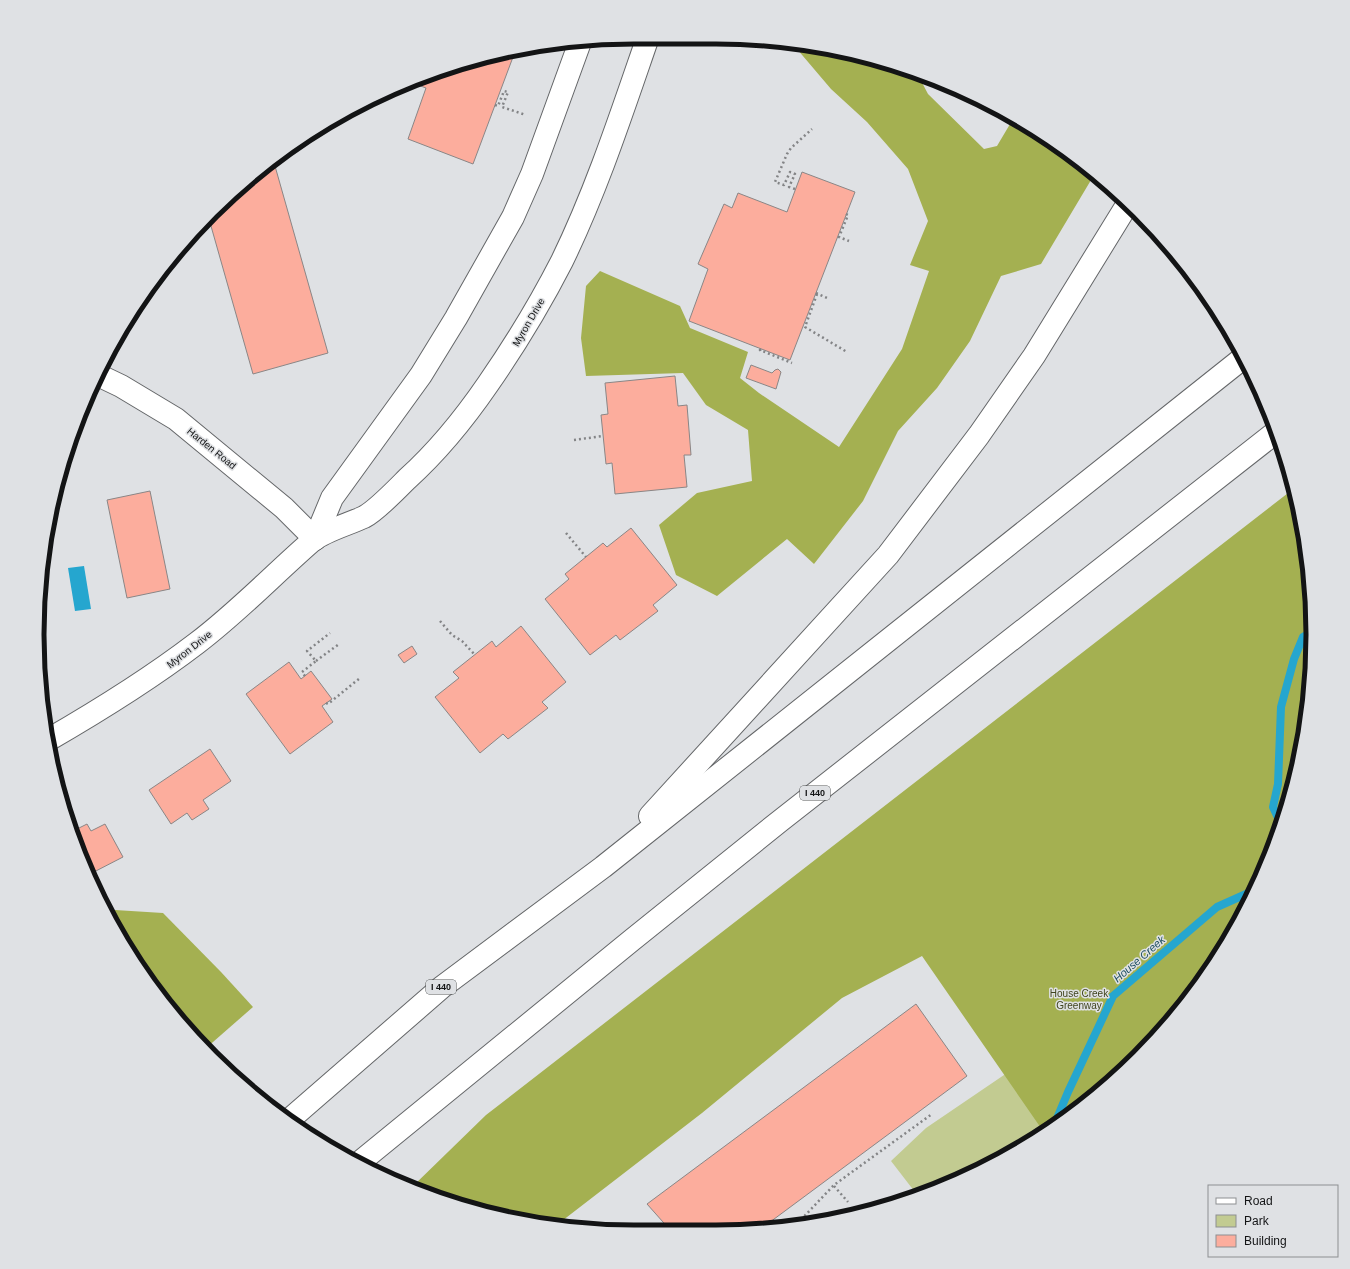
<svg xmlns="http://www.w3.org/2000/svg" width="1350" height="1269" font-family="Helvetica,sans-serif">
  <rect width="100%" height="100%" fill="#dfe1e4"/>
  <!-- green -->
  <polygon fill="#c2cb91" points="1251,899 1190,998 1110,1084 1014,1152 918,1196 891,1161 926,1128 1004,1075"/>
  <!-- forest -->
  <g fill="#a4b051">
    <polygon points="797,45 870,57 918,75 928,94 984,149 997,146 1013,119 1079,161 1094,175 1041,264 1001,276 970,341 937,388 898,431 863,501 814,564 787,539 717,596 676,575 659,525 697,493 752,481 748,430 706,405 683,373 586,376 581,338 586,286 600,271 680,306 690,328 748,352 740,378 759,393 839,447 902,349 929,271 910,265 928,221 908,169 867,122 831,89 797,49"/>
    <polygon points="1292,490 1308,556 1312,673 1293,789 1251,899 1190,998 1110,1084 1043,1131 922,956 842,998 702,1113 558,1224 518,1221 411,1188 486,1115"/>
    <polygon points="115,910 163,913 221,972 253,1007 205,1049 160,998 117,933 109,915"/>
  </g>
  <!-- water -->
  <polygon fill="#25a6cf" points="84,566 91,609 75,611 68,568"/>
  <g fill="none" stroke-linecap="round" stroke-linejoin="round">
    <!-- stream -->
    <g stroke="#25a6cf" stroke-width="8">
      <polyline points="1280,822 1273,807 1278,784 1281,707 1294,659 1303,637 1310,633"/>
      <polyline points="1055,1123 1068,1092 1113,996 1217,907 1255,890"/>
    </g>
  </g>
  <!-- building -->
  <g fill="#fcad9d" stroke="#8a8686">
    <polygon points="516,49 473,164 408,139 426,88 410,82 442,69"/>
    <polygon points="273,159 328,353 253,374 209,219"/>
    <polygon points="802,172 855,192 790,360 689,321 708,269 698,264 724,204 732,208 738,193 787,212"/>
    <polygon points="751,365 772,373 775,370 778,369 781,372 776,389 746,378"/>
    <polygon points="675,376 678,406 687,405 691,455 684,455 687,487 615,494 612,463 606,464 601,415 608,414 605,383"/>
    <polygon points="150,491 170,589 127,598 107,500"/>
    <polygon points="631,528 677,585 653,605 658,611 620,640 616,635 590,655 545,599 569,579 565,574 603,543 607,547"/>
    <polygon points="521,626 566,682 542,702 548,708 508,739 503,734 480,753 435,697 459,678 453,672 492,641 496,647"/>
    <polygon points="412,646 417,654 404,663 398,655"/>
    <polygon points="289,662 301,679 311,671 332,699 322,706 333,722 290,754 246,694"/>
    <polygon points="210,749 231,781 203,800 209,809 192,820 187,813 171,824 149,790"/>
    <polygon points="87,824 91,831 105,824 123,857 90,874 71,832"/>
    <polygon points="916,1004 967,1076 762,1228 671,1231 647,1204"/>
  </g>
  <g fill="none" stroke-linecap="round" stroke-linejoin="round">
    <defs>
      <g id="minor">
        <polyline points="98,375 121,386 176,419 284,508 315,539"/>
        <polyline points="315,539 332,498 421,375 456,318 513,217 532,174 580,42"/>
        <path d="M 48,740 C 100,710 150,679 197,643 C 238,612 273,575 312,541 C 324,531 349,524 364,517 C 376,511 397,489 407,479 C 438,451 464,419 488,384 C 515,345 540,304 562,261 C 597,189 622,112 648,37"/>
      </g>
      <g id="motorway">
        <polyline points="650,816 888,555 979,435 1034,356 1127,205"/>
        <polyline points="289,1120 442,987 603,867 1243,358"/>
        <polyline points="360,1162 632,940 780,821 1276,432"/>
      </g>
    </defs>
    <!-- minor casing -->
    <use href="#minor" stroke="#646668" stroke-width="24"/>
    <!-- motorway casing -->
    <use href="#motorway" stroke="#646668" stroke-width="24"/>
    <!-- path -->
    <g stroke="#838486" stroke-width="2.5" stroke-dasharray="2 3" stroke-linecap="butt">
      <polyline points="495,105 498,106 504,91 508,92 502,107 526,115"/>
      <polyline points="795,189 789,187 795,174 790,172 784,185 775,182 787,154 791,148 812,129"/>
      <polyline points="846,214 848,215 839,237 849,241"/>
      <polyline points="816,293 827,298"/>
      <polyline points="817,294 805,327 847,352"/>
      <polyline points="761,349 760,350 792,363"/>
      <polyline points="574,440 603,436"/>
      <polyline points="566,533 586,557"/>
      <polyline points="440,621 452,635 462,641 475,655"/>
      <polyline points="316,661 339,644"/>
      <polyline points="305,676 302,672 316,661 307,651 330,633"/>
      <polyline points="326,703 328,704 360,678"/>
      <polyline points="834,1186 848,1202"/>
      <polyline points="794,1227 834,1185 932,1114"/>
    </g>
    <!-- minor -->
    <use href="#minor" stroke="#fff" stroke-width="22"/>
    <!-- motorway -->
    <use href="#motorway" stroke="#fff" stroke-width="22"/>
  </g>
  <g text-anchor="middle" stroke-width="3" stroke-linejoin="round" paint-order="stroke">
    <!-- shield labels -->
    <g fill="#dfe1e4" stroke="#505253" stroke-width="1">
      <rect x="800" y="786" width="30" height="14" rx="3"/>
      <rect x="426" y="980" width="30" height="14" rx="3"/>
    </g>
    <g font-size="9" font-weight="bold" fill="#131415">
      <text x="815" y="796">I 440</text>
      <text x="441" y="990">I 440</text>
    </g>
    <!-- street labels -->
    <g font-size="10" fill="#131415" stroke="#dfe1e4">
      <text transform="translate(528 322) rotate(-60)" y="4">Myron Drive</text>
      <text transform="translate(212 448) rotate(39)" y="4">Harden Road</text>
      <text transform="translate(189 649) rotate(-38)" y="4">Myron Drive</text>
    </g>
    <!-- park labels -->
    <g font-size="10" fill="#3f441d" stroke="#dfe1e4">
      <text x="1079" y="997">House Creek<tspan x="1079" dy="12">Greenway</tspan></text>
    </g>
    <!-- water labels -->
    <g font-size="11" font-style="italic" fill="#1a4c5d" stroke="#dfe1e4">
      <text transform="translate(1139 959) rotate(-41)" y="4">House Creek</text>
    </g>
  </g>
  <!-- crop -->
  <path d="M0 0H1350V1269H0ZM634 44H716A590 590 0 0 1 1306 634V635A590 590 0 0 1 716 1225H634A590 590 0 0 1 44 635V634A590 590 0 0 1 634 44Z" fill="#dfe1e4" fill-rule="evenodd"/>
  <path fill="none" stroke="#131415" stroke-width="5" d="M634 44H716A590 590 0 0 1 1306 634V635A590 590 0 0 1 716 1225H634A590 590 0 0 1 44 635V634A590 590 0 0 1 634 44Z"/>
  <!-- legend -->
  <rect x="1208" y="1185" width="130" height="72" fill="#dfe1e4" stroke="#8d8f91"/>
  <rect x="1216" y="1198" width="20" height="6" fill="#ffffff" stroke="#8d8f91"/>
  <text x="1244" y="1205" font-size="12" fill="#131415">Road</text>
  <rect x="1216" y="1215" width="20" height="12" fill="#c2cb91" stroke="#8d8f91"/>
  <text x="1244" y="1225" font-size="12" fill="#131415">Park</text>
  <rect x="1216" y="1235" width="20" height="12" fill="#fcad9d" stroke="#8d8f91"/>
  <text x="1244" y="1245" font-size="12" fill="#131415">Building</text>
</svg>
